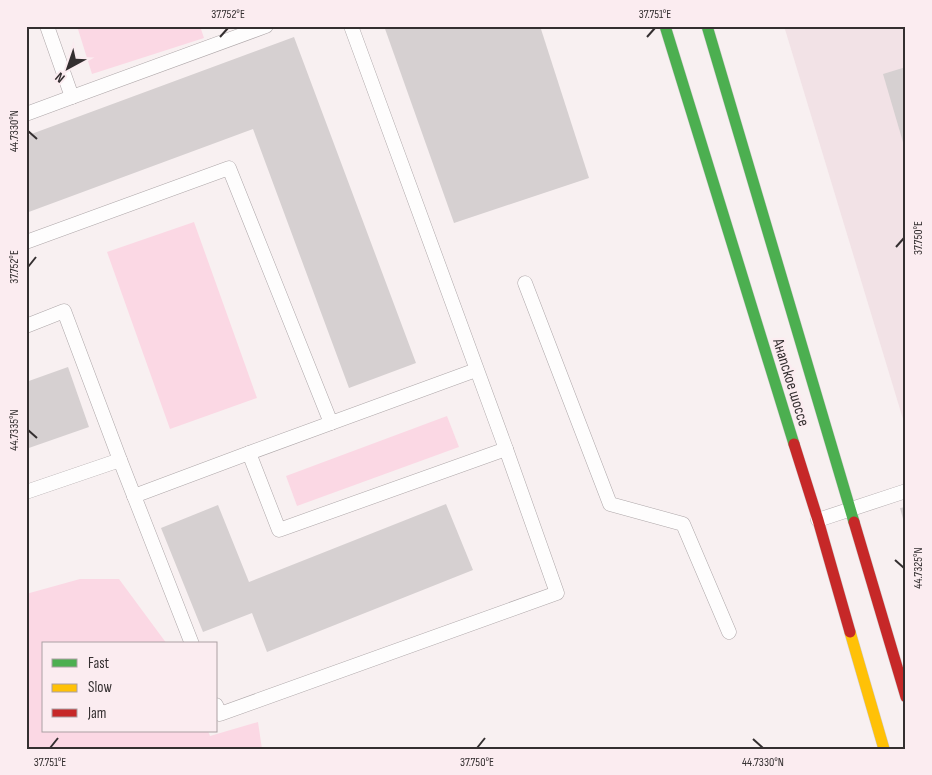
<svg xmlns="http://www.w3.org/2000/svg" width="932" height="775" font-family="'Sofia Sans Condensed',sans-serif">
  <rect width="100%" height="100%" fill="#f8f0f1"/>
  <!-- built -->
  <polygon fill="#f2e2e6" points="784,26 906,26 906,429"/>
  <!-- green -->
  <g fill="#fbd8e4">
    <polygon points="77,26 200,26 204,38 92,74"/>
    <polygon points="194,222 257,398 170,429 107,252"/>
    <polygon points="447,416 459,447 297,506 286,476"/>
    <polygon points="80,579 119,579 167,644 44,644 44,731 208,731 210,736 258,722 262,749 26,749 26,594"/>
  </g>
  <!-- building -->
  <g fill="#d6d0d1">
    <polygon points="384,26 540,26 589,178 454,223"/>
    <polygon points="294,37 416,363 349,388 253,129 26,213 26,136"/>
    <polygon points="906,67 906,149 905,149 883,74"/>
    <polygon points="68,367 89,427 26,449 26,382"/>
    <polygon points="446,504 473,570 267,652 252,613 203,632 161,528 218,505 249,582"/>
    <polygon points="906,507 906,526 905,526 900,508"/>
  </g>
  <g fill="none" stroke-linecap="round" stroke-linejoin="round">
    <defs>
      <g id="lane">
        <polyline points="72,97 266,26"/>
        <polyline points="26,114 72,97 47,26"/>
        <polyline points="26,242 229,168 331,423 476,370"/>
        <polyline points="525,283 610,504 683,524 729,632"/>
        <polyline points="26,326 64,311 120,460 192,644"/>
        <polyline points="249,453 331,423"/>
        <polyline points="26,492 120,460"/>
        <polyline points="134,496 249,453 279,530 506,449 351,26"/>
        <polyline points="818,520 906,491"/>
        <polyline points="216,705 220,714 557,593 506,449"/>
      </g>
      <g id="fast">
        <polyline points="665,26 794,444"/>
        <polyline points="707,26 854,522"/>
      </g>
      <polyline id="slow" points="850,632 884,749"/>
      <g id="jam">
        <polyline points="794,444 818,520 850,632"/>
        <polyline points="854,522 906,697"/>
      </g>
    </defs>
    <!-- lane casing -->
    <use href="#lane" stroke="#aea7a9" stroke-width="15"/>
    <!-- fast casing -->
    <use href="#fast" stroke="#d0cccd" stroke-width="12"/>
    <!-- slow casing -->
    <use href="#slow" stroke="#d0cccd" stroke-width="12"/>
    <!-- jam casing -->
    <use href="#jam" stroke="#d0cccd" stroke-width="12"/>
    <!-- lane -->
    <use href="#lane" stroke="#fefdfd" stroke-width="14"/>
    <!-- fast -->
    <use href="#fast" stroke="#4caf50" stroke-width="11"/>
    <!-- slow -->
    <use href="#slow" stroke="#ffc107" stroke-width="11"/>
    <!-- jam -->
    <use href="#jam" stroke="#c62828" stroke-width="11"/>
  </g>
  <!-- ticks -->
  <path fill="none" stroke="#342f30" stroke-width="2" d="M 220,37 L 228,28M 647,37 L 655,28M 28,131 L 37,139M 896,247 L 904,238M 28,267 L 36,257M 28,430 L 37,438M 895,560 L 904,568M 753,739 L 763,748M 50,748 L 58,738M 477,748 L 485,738"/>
  <g text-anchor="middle" stroke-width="5" stroke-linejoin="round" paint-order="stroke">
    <!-- street labels -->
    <g font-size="16" fill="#342f30" stroke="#fbecf0">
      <text transform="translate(792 382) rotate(73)" y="6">Анапское шоссе</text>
    </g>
  </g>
  <!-- border -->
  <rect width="932" height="775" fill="none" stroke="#fbecf0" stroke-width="55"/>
  <!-- legend -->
  <rect x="42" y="642" width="175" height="90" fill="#fbecf0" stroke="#aba0a3"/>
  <rect x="52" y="659" width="25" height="8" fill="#4caf50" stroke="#aba0a3"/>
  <text x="88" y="668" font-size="15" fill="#342f30">Fast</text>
  <rect x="52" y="684" width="25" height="8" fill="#ffc107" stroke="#aba0a3"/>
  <text x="88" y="692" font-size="15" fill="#342f30">Slow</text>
  <rect x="52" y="709" width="25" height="8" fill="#c62828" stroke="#aba0a3"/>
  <text x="88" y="718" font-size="15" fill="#342f30">Jam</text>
  <!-- north arrow -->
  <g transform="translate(68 68) rotate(220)" stroke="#fbecf0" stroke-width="4" paint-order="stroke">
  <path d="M0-4L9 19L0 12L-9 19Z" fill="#342f30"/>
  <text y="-8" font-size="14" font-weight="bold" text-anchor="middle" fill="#342f30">N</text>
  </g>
  <rect x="28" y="28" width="876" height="720" fill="none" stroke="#342f30" stroke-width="2"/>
  <g font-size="12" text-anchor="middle" fill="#342f30">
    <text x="228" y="18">37.752°E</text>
    <text x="655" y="18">37.751°E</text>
    <text transform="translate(14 131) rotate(-90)" y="4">44.7330°N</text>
    <text transform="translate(918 238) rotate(-90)" y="4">37.750°E</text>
    <text transform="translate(14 267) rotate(-90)" y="4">37.752°E</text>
    <text transform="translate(14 430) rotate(-90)" y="4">44.7335°N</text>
    <text transform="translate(918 568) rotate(-90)" y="4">44.7325°N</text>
    <text x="50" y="766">37.751°E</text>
    <text x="477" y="766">37.750°E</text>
    <text x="763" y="766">44.7330°N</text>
  </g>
</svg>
